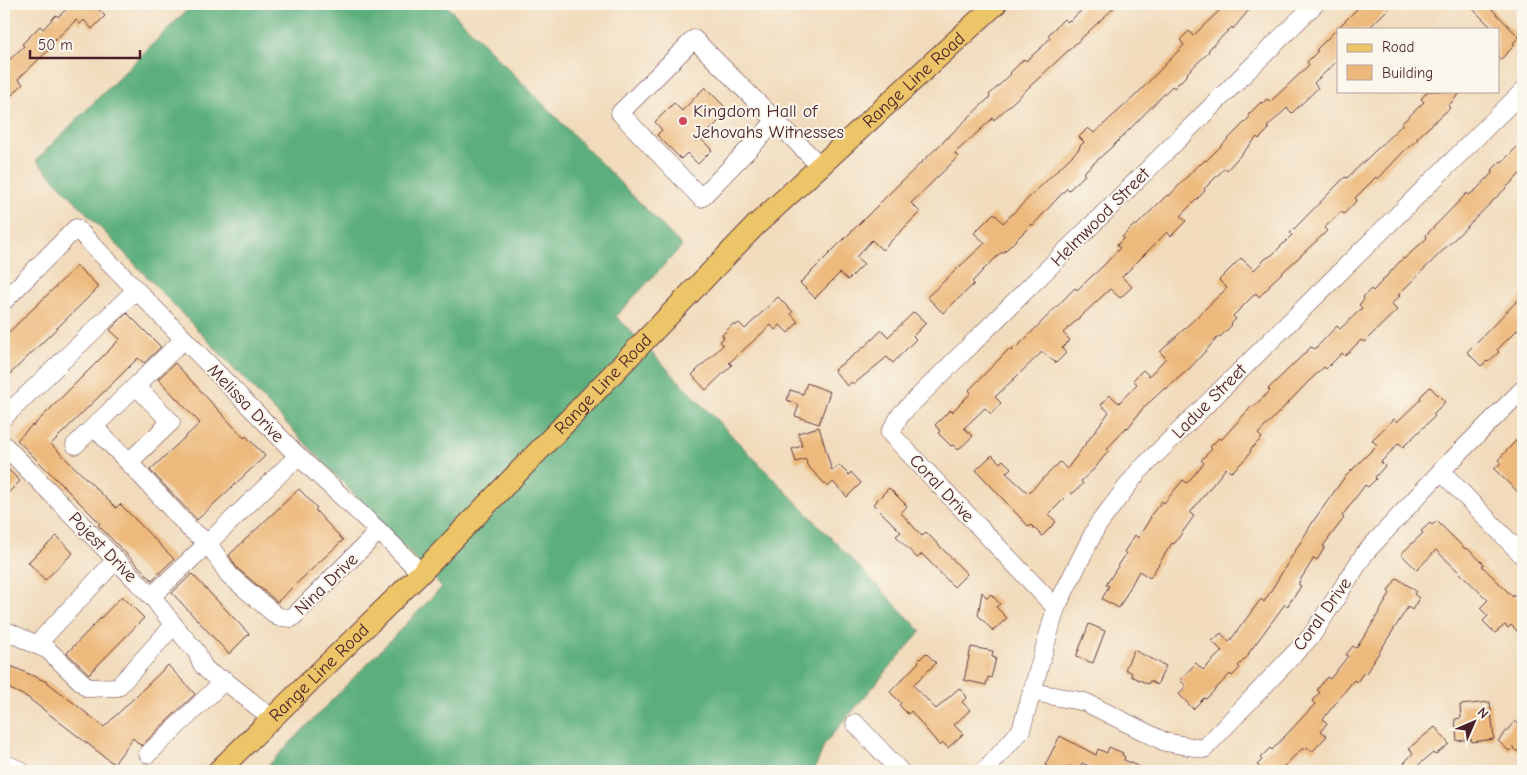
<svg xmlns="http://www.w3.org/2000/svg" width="1527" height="775" font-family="'Comic Neue',sans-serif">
  <rect width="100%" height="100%" fill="#fbf7ec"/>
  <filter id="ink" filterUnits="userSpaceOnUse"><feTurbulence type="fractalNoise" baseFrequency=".02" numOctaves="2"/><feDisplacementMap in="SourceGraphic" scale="10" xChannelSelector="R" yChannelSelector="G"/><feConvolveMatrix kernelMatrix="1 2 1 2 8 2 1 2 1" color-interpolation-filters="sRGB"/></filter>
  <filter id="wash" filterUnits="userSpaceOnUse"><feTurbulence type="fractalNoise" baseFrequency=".0096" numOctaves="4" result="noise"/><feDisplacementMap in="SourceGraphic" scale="20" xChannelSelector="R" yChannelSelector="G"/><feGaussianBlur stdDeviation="1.12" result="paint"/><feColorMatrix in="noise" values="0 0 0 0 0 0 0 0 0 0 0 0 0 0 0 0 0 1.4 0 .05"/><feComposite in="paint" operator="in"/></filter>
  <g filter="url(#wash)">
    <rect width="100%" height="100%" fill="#f1dbbc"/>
    <!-- forest -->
    <polygon fill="#5caf7d" stroke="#536754" points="193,4 445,4 682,246 616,316 921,631 825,743 814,771 263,771 442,587 36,160"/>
    <g id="blocks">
      <!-- building -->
      <g fill="#edb97b">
        <polygon points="72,4 105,4 99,10 105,16 92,29 84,20 80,24 76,20 53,42 55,44 18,79 23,84 10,97 4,91 4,65 24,46 22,44 40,26 43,29 56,15 58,17"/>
        <polygon points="1088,4 1118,4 994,120 993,118 955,153 958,157 911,203 920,212 882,250 872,240 856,257 864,264 848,280 840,273 815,298 800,283 902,181 990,97 989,95 1011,74 1010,73 1024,59 1026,61 1044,45 1050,38 1048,35 1064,19 1067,22 1069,20 1070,21"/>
        <polygon points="1226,4 1243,4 1249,10 1233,29 1232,27 1211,47 1208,51 1209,52 1187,73 1188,74 1174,88 1172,86 1116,143 1083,173 1085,175 1069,190 1067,188 1033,225 1032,224 1003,253 1002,252 985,268 972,282 974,284 943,313 927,297 985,243 974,233 994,213 1003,223 1080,148 1079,147 1084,142 1079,137 1088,128 1094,133 1104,124 1135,96 1184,45 1180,40 1189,31 1193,36"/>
        <polygon points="1362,4 1393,4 1368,29 1338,29 1338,60 1314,83 1318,88 1292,113 1287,108 1267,127 1269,129 1259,139 1257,137 1227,170 1225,168 1204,189 1205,191 1180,216 1186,221 1171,236 1167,232 1122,277 1132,287 1120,298 1110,289 1063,333 1070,340 1062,348 1066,353 1056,363 1042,352 995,397 1001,403 991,414 985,408 964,428 973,436 958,450 953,445 951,446 938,433 940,431 935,425 950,410 952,412 971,393 969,390 1009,349 1011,351 1015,347 1016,348 1075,288 1077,290 1103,266 1120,248 1117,245 1124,238 1122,237 1135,224 1136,226 1167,195 1169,196 1199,164 1200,165 1205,160 1206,161 1250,117 1248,115 1261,102 1262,104 1267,99 1270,102 1309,65 1307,62 1318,51 1316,50"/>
        <polygon points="1468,4 1487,4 1519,37 1513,43 1515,45 1498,62 1498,29 1493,29"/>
        <polygon points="705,87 729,111 701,139 712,150 698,164 687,153 681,159 657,135 662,130 655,122 674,103 682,111"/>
        <polygon points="1428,91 1462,91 1448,106 1450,108 1417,138 1418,139 1404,151 1378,179 1376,177 1355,198 1357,200 1344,214 1341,212 1324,228 1327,231 1269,285 1270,286 1259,297 1256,293 1233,316 1236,319 1231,324 1232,325 1220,337 1219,336 1190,368 1166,389 1165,388 1143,408 1128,428 1127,427 1107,449 1109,450 1095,468 1081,481 1083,484 1072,494 1071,492 1049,514 1056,522 1042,536 1031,525 1029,527 976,470 992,455 1000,463 1003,460 1011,468 1006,473 1028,493 1060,462 1067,469 1109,412 1101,405 1110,395 1119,403 1137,384 1133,380 1143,370 1149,376 1166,358 1160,352 1227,288 1219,280 1241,258 1254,270 1265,259 1272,255 1292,235 1290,233 1345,177 1347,178 1402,125 1401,124 1424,102 1421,99"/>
        <polygon points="1523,141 1523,171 1398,295 1400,296 1391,304 1397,310 1364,342 1361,340 1345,356 1342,353 1326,369 1324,367 1309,381 1258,434 1262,438 1250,450 1251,451 1247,457 1233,471 1230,472 1226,468 1190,513 1194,516 1174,544 1172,543 1150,578 1139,571 1119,608 1102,599 1109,586 1106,585 1126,554 1124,552 1135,535 1138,538 1151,517 1150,516 1162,501 1164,503 1183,480 1187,483 1204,463 1201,460 1212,449 1210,447 1219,438 1221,440 1252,406 1253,407 1270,391 1268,389 1311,347 1315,349 1337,326 1340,329 1362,308 1359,305 1364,299 1363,297 1371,289 1373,291 1403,258 1404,259 1427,238 1426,235 1467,193 1469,195 1477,189 1494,171 1492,170 1501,161 1502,162"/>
        <polygon points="77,266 99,287 4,380 4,337"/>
        <polygon points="1523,295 1523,335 1518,329 1497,350 1499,352 1488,362 1487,361 1481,366 1467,352"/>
        <polygon points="778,297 793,312 791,314 798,322 788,333 780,325 775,330 771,325 729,363 732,365 706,390 692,375 723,345 720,341 724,338 722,335 733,324 735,326 739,323 745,329"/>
        <polygon points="914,312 926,323 913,336 916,339 893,363 887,357 854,384 852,382 847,386 834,370 863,348 882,330 888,337"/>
        <polygon points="127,313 161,347 144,363 138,358 51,444 116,508 120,504 174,559 152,580 98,525 100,523 17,440 32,425 33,426 120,339 110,330"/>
        <polygon points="175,363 244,438 246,436 265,456 197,520 150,470 200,423 158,379"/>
        <polygon points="807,383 830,392 819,424 795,416 799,405 787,400 790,390 803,394"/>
        <polygon points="1430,387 1445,402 1433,414 1435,416 1403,447 1399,443 1381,462 1385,466 1375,477 1376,479 1368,487 1365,485 1342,516 1344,518 1323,546 1325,547 1317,560 1314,558 1299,582 1299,585 1301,586 1292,600 1291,600 1288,606 1285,604 1248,654 1249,655 1238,666 1240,668 1232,676 1230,674 1206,699 1204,698 1193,709 1179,694 1186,686 1180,680 1196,663 1203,670 1222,651 1212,641 1221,633 1229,642 1261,599 1264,602 1314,520 1344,478 1377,445 1372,440 1394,419 1397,422 1421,399 1420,397"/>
        <polygon points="819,427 832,471 839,465 849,475 851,472 861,483 847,497 833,482 828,487 807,465 806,459 796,462 792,449 802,446 798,433"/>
        <polygon points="1523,433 1523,497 1494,469 1501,463 1498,460"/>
        <polygon points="4,465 20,481 4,497"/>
        <polygon points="889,488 907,506 901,513 922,536 926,532 967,574 954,587 922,554 917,558 896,536 901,532 873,504"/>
        <polygon points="299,489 317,508 315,510 343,540 277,602 237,568 229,555"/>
        <polygon points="1437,521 1465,549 1467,548 1484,564 1482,566 1513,597 1514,595 1523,604 1523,637 1511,625 1508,628 1505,625 1495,633 1483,621 1488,616 1480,608 1488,600 1436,550 1417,570 1401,554 1423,533 1421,531 1430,523 1432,525"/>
        <polygon points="57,536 73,553 45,580 28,562"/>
        <polygon points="192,574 249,634 229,654 172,593"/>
        <polygon points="1397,578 1416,591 1414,594 1419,598 1412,610 1408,607 1366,673 1364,672 1357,682 1354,680 1323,719 1327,723 1321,731 1327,736 1312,752 1307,747 1304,750 1303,748 1279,771 1264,771 1257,765 1262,760 1260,758 1270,748 1272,750 1315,704 1312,701 1320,692 1317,690 1327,677 1330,679 1348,656 1346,655 1353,646 1356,648 1366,634 1387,599 1390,593 1388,591"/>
        <polygon points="982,592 987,598 991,594 1000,604 996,607 1007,618 993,631 978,615"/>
        <polygon points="122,596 144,618 89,674 67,653"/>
        <polygon points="1089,624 1105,631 1093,663 1076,657"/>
        <polygon points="971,647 993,651 992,657 996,658 991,678 988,677 986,685 964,680"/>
        <polygon points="1134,650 1166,666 1157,685 1150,681 1148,684 1131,676 1132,673 1125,669"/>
        <polygon points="926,653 936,663 913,685 936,709 959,688 967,697 962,702 970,710 954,725 963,734 948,748 943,743 940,746 911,711 908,714 899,705 901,703 890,692 919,662 918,661"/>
        <polygon points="4,663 47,682 104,727 168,665 195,694 141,746 133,738 114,764 27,697 4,686"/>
        <polygon points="1490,702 1494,739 1472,742 1471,739 1457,741 1455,719 1461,718 1460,705"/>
        <polygon points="1515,721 1523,728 1523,757 1513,747 1509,751 1498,741"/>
        <polygon points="1435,727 1449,744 1435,755 1433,753 1411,771 1397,771 1413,753 1409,748"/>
        <polygon points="1060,736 1096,755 1098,749 1107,753 1109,747 1123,753 1122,755 1125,757 1124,760 1149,771 1101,771 1082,763 1078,771 1069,766 1067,771 1058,771 1045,765"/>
      </g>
    </g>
  </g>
  <g filter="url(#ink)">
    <use href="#blocks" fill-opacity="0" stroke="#633b41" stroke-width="1"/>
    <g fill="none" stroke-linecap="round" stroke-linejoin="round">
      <defs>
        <g id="minor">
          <polyline points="776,121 701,198 620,113 694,39 776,121 820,166"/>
          <polyline points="4,301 76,228 298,456 379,531 421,573"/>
          <polyline points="4,417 136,290"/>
          <polyline points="94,427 135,469 190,529 208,543 152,596"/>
          <path d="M 4,445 L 155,600 C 168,619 180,633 195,650 C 198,653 198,656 200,660 C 204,670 214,677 224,680 L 273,719"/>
          <polyline points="75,445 184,339"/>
          <polyline points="298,456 208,543 229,575 278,617 292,618 379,531"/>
          <polyline points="129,462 171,422 136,386"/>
          <polyline points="1441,471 1523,556"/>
          <polyline points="1056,608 890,433 901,414 1315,4"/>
          <polyline points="4,630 48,650 88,688 118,687 173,626"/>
          <polyline points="37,644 116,560"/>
          <polyline points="1033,692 1085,702 1165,742 1204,749 1312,635 1365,553 1441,471 1523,389"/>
          <polyline points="855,723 900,771"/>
          <polyline points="148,754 225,680"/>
          <polyline points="4,763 21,771"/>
          <polyline points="985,771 1021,730 1056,608 1097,526 1138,472 1523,91"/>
        </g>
        <g id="major">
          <path id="s1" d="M 218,771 L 421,573 L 755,226 L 996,4"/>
        </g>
      </defs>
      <!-- minor casing -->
      <use href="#minor" stroke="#633b41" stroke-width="19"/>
      <!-- major casing -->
      <use href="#major" stroke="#633b41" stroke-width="23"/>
      <!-- minor -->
      <use href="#minor" stroke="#fff" stroke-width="18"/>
      <!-- major -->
      <use href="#major" stroke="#edc569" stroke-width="21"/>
    </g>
  </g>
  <!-- markers -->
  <circle fill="#d1495b" stroke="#fbf7ec" stroke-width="2" cx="683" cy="121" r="5"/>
  <g text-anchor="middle" stroke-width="4" stroke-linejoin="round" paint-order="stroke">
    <!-- street labels -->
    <g font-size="18" fill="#4a1f2b" stroke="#fbf7ec">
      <text dy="6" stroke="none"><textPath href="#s1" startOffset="981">Range Line Road</textPath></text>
      <text transform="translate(1100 217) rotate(-45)" y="6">Helmwood Street</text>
      <text dy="6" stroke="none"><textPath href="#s1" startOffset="546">Range Line Road</textPath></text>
      <text transform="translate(1209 401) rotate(-45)" y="6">Ladue Street</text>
      <text transform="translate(246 403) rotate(46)" y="6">Melissa Drive</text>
      <text transform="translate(942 488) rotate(47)" y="6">Coral Drive</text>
      <text transform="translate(103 547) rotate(46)" y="6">Pojest Drive</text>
      <text transform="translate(326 584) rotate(-44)" y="6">Nina Drive</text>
      <text transform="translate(1322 614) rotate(-54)" y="6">Coral Drive</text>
      <text dy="6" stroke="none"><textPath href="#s1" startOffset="141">Range Line Road</textPath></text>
    </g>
    <!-- poi labels -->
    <g font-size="18" fill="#4a1f2b" stroke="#fbf7ec" text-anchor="start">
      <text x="693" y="117">Kingdom Hall of<tspan x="693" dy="21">Jehovahs Witnesses</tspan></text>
    </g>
  </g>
  <!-- margin -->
  <rect width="1527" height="775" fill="none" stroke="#fbf7ec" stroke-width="20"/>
  <!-- legend -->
  <rect x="1337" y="28" width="162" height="65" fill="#fbf7ec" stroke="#b4a19f"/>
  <rect x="1347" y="44" width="25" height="8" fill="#edc569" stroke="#b4a19f"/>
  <text x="1382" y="52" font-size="15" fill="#4a1f2b">Road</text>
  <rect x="1347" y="65" width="25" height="15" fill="#edb97b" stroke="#b4a19f"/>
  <text x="1382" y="78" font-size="15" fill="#4a1f2b">Building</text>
  <!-- north arrow -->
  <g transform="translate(1474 722) rotate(45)" stroke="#fbf7ec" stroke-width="4" paint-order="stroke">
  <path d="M0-4L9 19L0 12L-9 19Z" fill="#4a1f2b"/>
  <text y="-8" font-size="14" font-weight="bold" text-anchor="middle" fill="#4a1f2b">N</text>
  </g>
  <!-- scale -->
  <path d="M30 50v8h110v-8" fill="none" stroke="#4a1f2b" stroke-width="2.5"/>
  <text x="38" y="50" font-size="15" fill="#4a1f2b" stroke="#fbf7ec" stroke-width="4" paint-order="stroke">50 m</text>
</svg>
